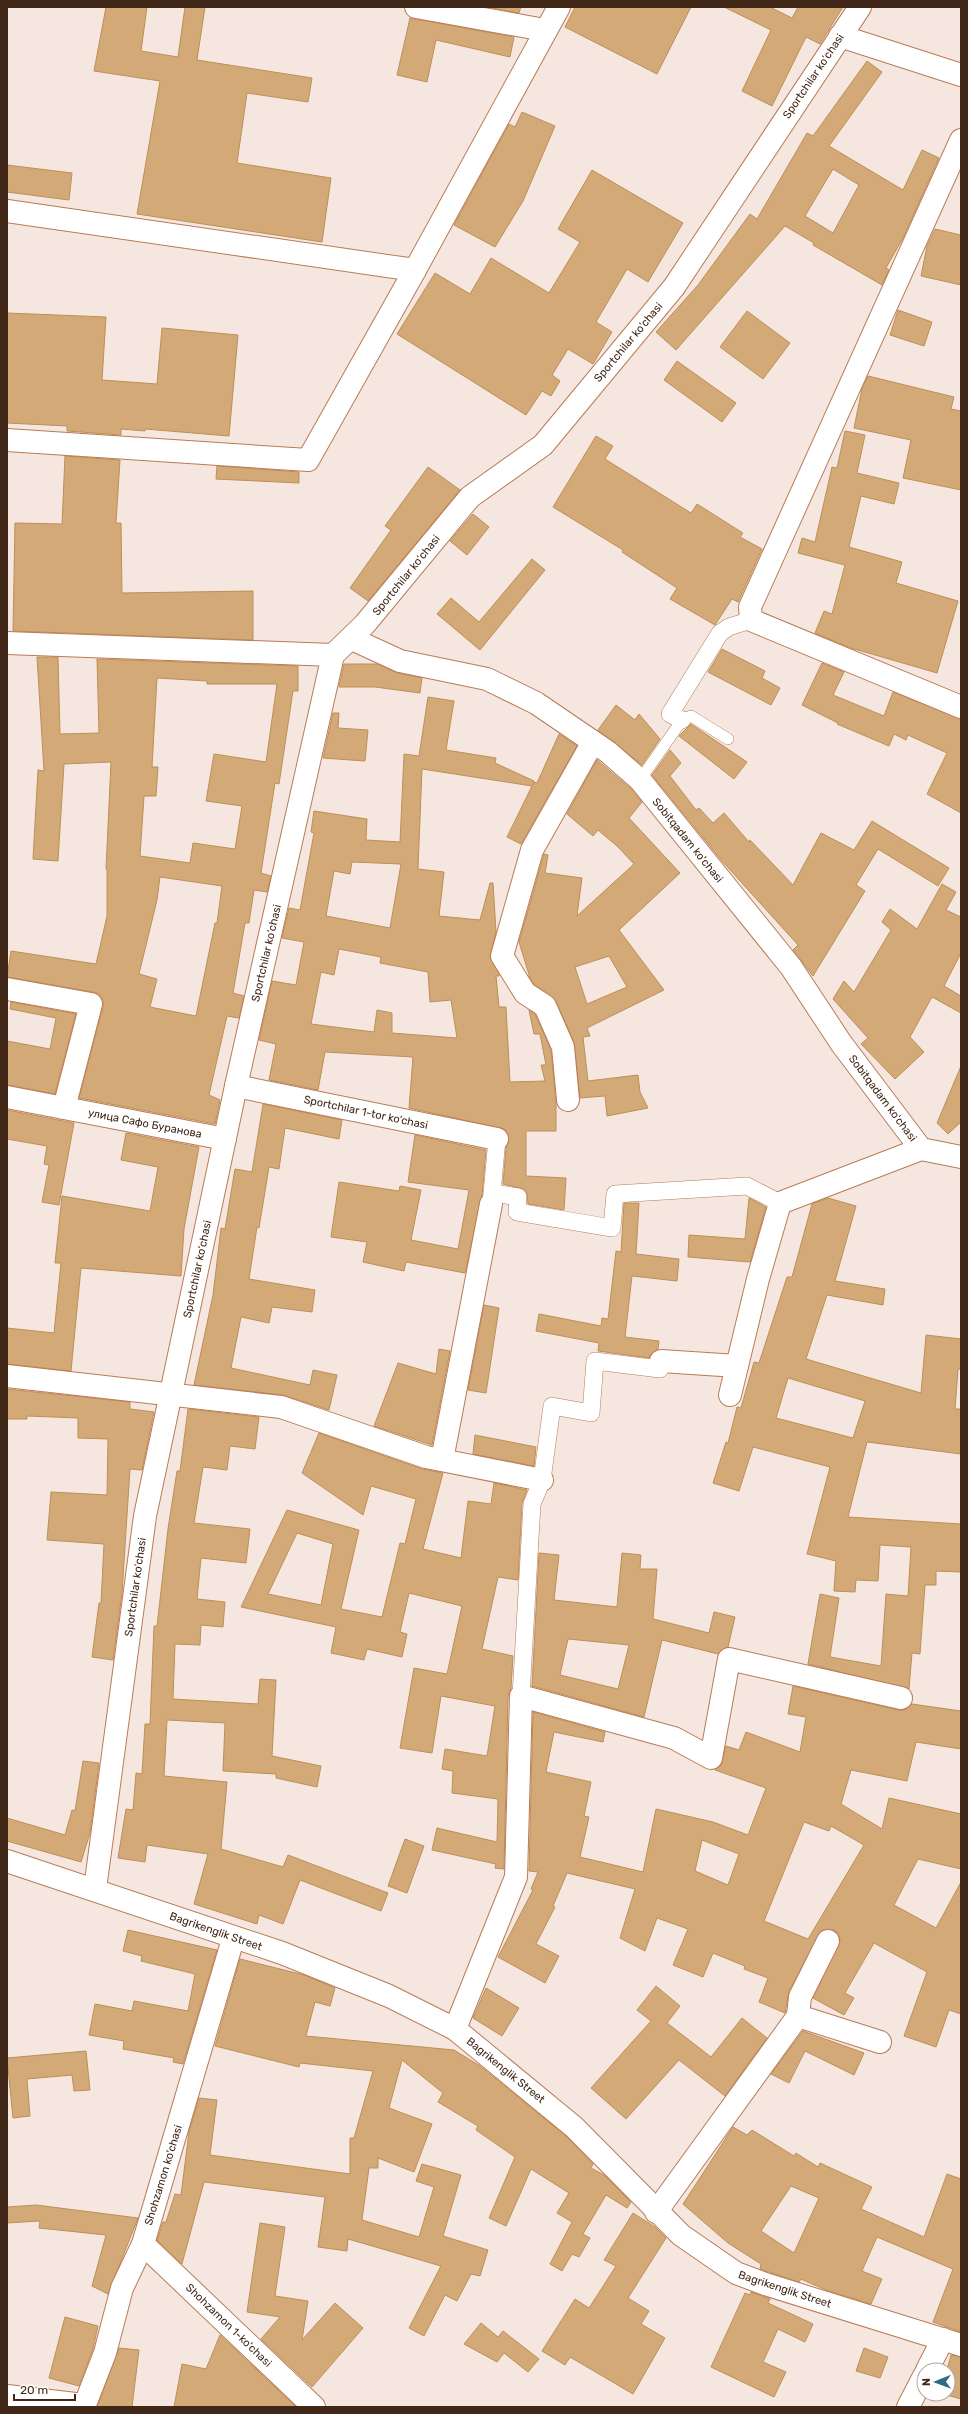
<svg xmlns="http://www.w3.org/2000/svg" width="968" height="2414" font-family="Rubik,sans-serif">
  <rect width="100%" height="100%" fill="#f5e7df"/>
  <!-- building -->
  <g fill="#d2a977" stroke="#be8f56" fill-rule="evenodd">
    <polygon points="106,7 147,7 141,51 178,57 185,7 205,7 197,60 312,78 308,102 247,93 237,163 331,178 322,242 137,214 160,81 94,71"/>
    <polygon points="487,7 521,7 519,13"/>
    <polygon points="575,7 691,7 657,74 565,27"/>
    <polygon points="724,7 770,7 792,18 798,7 843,7 820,44 806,37 772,106 742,91 771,30"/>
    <polygon points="410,18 514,37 510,57 436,40 427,82 397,75"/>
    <path d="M 867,61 L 882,72 L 829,146 L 903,190 L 922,150 L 939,158 L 903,238 L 886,268 L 889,270 L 882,285 L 813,245 L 814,243 L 785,226 L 676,350 L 656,332 L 698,285 L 750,214 L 757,219 L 807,133 L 813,136 ZM 833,169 L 859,185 L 833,233 L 805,216 Z"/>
    <polygon points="522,112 555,126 523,201 495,247 454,225 509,124 515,127"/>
    <polygon points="7,165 72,173 69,200 7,192"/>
    <polygon points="592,170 683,223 648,282 627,269 596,322 612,332 593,364 568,349 552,375 560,381 551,396 542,391 526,415 397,334 435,273 470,294 491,258 549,293 580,242 558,229"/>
    <polygon points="935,229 961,235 961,285 921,276 927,246"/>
    <polygon points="898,310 932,322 924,346 890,335"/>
    <polygon points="747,311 790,343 763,379 720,347"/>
    <polygon points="7,313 106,317 102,380 157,384 162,328 238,335 229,436 145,429 145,431 121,429 121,435 67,431 67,426 7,423"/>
    <polygon points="677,361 736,403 722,422 664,380"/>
    <polygon points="868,376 954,397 951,409 961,411 961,490 903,478 911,440 854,428 862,389"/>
    <polygon points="845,431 865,435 857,473 899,483 894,504 861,496 849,547 902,562 896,583 958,601 937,673 851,648 815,633 824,611 832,614 845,565 798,553 802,538 815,542 832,467 837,468"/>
    <polygon points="596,436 613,446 605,459 691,513 697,504 743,533 740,537 762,549 738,602 732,599 715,625 670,599 677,588 622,552 623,550 553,507"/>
    <polygon points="65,456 120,460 116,523 121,523 122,593 253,591 253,640 13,631 15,523 62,524"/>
    <polygon points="217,466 299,472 299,483 216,479"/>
    <polygon points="428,467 460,490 368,601 350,588 391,530 385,526"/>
    <polygon points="473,514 489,527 467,555 450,541"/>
    <polygon points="532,559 545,570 480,650 437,614 451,598 479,622"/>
    <polygon points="722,649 765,671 762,678 780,688 771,705 708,672"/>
    <path d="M 37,657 L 58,657 L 60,734 L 99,733 L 97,659 L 298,666 L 298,691 L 293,691 L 279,784 L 275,783 L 261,873 L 271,876 L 267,892 L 254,890 L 249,923 L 245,923 L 233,993 L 244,996 L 239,1018 L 227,1016 L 209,1095 L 220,1100 L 215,1124 L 79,1098 L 103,1007 L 103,1000 L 99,994 L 93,992 L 7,977 L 11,951 L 96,964 L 107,916 L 107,869 L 106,869 L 111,762 L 64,764 L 58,861 L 33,859 L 38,770 L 44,771 ZM 157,678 L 207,681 L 207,684 L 277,684 L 266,762 L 214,754 L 206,801 L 242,806 L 235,849 L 193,843 L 190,863 L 140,856 L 144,796 L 156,796 L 158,767 L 152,767 ZM 160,877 L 222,886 L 217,923 L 215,923 L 196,1016 L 150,1007 L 157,979 L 139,974 L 157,900 Z"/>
    <polygon points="822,663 844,672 833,695 884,716 893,692 961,719 961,813 927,794 947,753 908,735 906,740 894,734 889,746 837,724 838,723 802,705"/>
    <polygon points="344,664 378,664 397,673 422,678 420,693 375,687 339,687"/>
    <path d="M 428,697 L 454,701 L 446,750 L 496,758 L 495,763 L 534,781 L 533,785 L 534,782 L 537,783 L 559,734 L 577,746 L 521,844 L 507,837 L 532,786 L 422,769 L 418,869 L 444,872 L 439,916 L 480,920 L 490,883 L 493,883 L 496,932 L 490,957 L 499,974 L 499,976 L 496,976 L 499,1007 L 506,1007 L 510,1082 L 545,1081 L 541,1065 L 546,1065 L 540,1034 L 534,1034 L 529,1010 L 535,1014 L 551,1050 L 556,1103 L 556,1131 L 526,1131 L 526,1176 L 566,1178 L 564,1210 L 528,1204 L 527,1193 L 524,1189 L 503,1184 L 506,1147 L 509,1141 L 505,1129 L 409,1108 L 413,1057 L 325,1052 L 318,1090 L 269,1080 L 276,1044 L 259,1040 L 272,981 L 296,985 L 304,942 L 282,938 L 289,908 L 300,910 L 314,833 L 311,832 L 314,811 L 367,819 L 366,840 L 400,842 L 404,754 L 419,756 ZM 352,862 L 401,864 L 390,928 L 326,916 L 334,871 L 350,874 ZM 339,949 L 381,957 L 380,963 L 428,972 L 430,1002 L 451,1000 L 457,1038 L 392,1033 L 392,1013 L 377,1010 L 374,1032 L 311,1024 L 321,972 L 334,975 Z"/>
    <polygon points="616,705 635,720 639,714 660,739 642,765 598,730"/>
    <polygon points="333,713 339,713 338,728 368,730 365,761 323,758"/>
    <polygon points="691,724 747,762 734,779 679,736"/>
    <polygon points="670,750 681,763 670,776 696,810 699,808 713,823 724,813 749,842 750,840 793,885 821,833 854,850 872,821 949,868 938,886 878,849 856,885 865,891 813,976 793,950 798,945 722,861 652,775"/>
    <path d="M 597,760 L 631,789 L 642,802 L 629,818 L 680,873 L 619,930 L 664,990 L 587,1028 L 590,1036 L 583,1037 L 588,1081 L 638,1075 L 640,1092 L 648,1108 L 607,1116 L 605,1096 L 580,1098 L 574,1042 L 556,1001 L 534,984 L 530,978 L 519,942 L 544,854 L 548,855 L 545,873 L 582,878 L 577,916 L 634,864 L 617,846 L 598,830 L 593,836 L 567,814 ZM 609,956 L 627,987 L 587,1004 L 575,967 Z"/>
    <polygon points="942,884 956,892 946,910 961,917 961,953 944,986 961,996 961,1013 932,997 910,1037 924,1052 895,1079 861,1044 868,1038 833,999 844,981 854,992 891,930 882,922 890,909 917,929"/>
    <polygon points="11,1002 76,1014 55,1094 7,1085 7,1041 50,1049 56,1018 10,1009"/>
    <polygon points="961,1066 961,1122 948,1134 937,1123"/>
    <polygon points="263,1104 342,1120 339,1139 285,1128 279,1169 269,1167 259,1228 257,1227 249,1279 315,1290 312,1312 272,1307 269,1323 241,1317 231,1368 310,1385 313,1370 337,1375 329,1410 283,1395 194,1385 213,1295 221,1228 225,1229 235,1169 252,1172"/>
    <polygon points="7,1110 74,1123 59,1205 42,1202 49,1165 44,1164 47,1146 7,1139"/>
    <polygon points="126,1133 199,1147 184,1229 181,1276 81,1268 71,1371 7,1364 7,1328 54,1333 61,1263 55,1263 62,1196 150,1211 158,1167 121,1160"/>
    <polygon points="415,1135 486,1150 482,1196 465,1273 406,1262 404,1271 363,1262 367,1242 331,1237 339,1182 399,1191 400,1186 421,1190 411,1240 458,1249 469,1190 408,1182"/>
    <polygon points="749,1198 766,1207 750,1262 688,1257 689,1235 745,1239"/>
    <path d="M 828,1198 L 856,1206 L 835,1281 L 885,1289 L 883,1305 L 827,1295 L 806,1359 L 921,1393 L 926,1335 L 961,1339 L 961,1369 L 958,1369 L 955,1409 L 961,1409 L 961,1454 L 867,1442 L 848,1517 L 961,1524 L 961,1572 L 936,1571 L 936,1585 L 925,1585 L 920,1654 L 912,1653 L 909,1689 L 808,1664 L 820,1594 L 839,1598 L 830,1657 L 881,1666 L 886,1594 L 908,1596 L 911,1547 L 880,1545 L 878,1581 L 856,1580 L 855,1592 L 834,1591 L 836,1561 L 807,1554 L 830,1467 L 753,1447 L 739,1491 L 713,1483 L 726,1442 L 728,1443 L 737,1407 L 741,1408 L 754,1362 L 759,1363 L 787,1277 L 792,1277 L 812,1204 ZM 788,1378 L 865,1401 L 853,1438 L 776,1418 Z"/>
    <polygon points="624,1203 639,1203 636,1254 679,1259 677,1281 632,1276 625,1337 659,1341 658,1349 651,1354 649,1358 598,1351 599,1343 536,1331 539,1314 601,1326 602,1318 608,1319 616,1251 621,1252"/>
    <polygon points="484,1305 499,1308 486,1393 468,1390"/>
    <polygon points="439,1349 450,1351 432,1445 374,1426 398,1363 436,1374"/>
    <polygon points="7,1389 130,1402 130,1409 154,1412 142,1470 130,1469 122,1593 113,1660 92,1657 99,1603 101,1603 104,1544 47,1540 51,1492 107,1495 108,1439 78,1438 78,1418 27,1416 27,1419 7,1419"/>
    <polygon points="188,1409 259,1417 255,1449 230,1446 227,1470 203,1467 194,1523 250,1529 246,1563 201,1558 197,1599 225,1602 223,1627 201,1625 200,1645 175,1644 173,1699 258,1704 260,1679 276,1680 272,1756 321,1766 317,1787 276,1778 276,1774 223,1771 225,1723 167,1720 164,1776 227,1782 221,1849 283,1867 288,1855 388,1893 381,1911 300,1880 283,1924 259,1915 257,1924 194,1904 208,1854 147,1845 145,1862 118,1858 126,1809 133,1810 136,1773 142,1774 145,1724 150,1724 154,1626 157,1626 168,1529 177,1471 180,1471"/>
    <path d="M 319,1433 L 422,1469 L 443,1473 L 423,1549 L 461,1558 L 468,1501 L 491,1504 L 494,1483 L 527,1490 L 522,1503 L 518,1580 L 498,1577 L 482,1649 L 513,1656 L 511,1688 L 508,1696 L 504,1869 L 495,1868 L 496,1864 L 432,1850 L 437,1828 L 497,1842 L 498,1799 L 452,1793 L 453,1771 L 442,1769 L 445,1749 L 487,1756 L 495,1706 L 441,1696 L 432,1753 L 400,1748 L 414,1668 L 447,1674 L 462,1606 L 409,1593 L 400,1632 L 407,1634 L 402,1657 L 367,1649 L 364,1660 L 331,1653 L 336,1627 L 241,1607 L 287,1510 L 359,1530 L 341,1609 L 382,1617 L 400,1543 L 405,1544 L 416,1499 L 371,1486 L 363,1515 L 302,1473 ZM 297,1533 L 333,1544 L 321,1605 L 268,1594 Z"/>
    <polygon points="475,1435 536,1447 534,1466 473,1454"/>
    <path d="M 539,1553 L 559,1555 L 554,1600 L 617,1607 L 622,1553 L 641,1555 L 640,1569 L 657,1569 L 653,1619 L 709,1633 L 714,1612 L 735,1617 L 728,1647 L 718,1654 L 662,1640 L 644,1717 L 532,1686 ZM 568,1639 L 629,1645 L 618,1689 L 560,1675 Z"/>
    <path d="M 793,1686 L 898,1710 L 905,1710 L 912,1704 L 961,1711 L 961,1749 L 916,1742 L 907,1781 L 851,1770 L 841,1804 L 882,1829 L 889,1798 L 961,1814 L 961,1869 L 918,1859 L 894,1905 L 936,1928 L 961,1882 L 961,2014 L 949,2010 L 936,2047 L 904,2036 L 927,1972 L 874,1943 L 845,1993 L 854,1998 L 844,2015 L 813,1998 L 840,1941 L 839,1934 L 833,1930 L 821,1931 L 789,1991 L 785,2013 L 759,2002 L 768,1978 L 744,1969 L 745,1966 L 713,1953 L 703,1977 L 673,1965 L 688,1929 L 657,1918 L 645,1951 L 620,1938 L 635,1889 L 567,1873 L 553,1906 L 555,1907 L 536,1944 L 559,1956 L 545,1983 L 498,1957 L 533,1890 L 531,1889 L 538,1872 L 529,1871 L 533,1712 L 605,1732 L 603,1742 L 554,1732 L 546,1772 L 591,1782 L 584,1816 L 589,1817 L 580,1857 L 643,1872 L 656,1809 L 713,1822 L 748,1835 L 766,1788 L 715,1770 L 721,1765 L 726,1746 L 739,1750 L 746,1732 L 800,1752 L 806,1717 L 788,1714 ZM 804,1822 L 829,1831 L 831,1826 L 864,1845 L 808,1939 L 764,1921 ZM 702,1840 L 739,1854 L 728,1885 L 695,1871 Z"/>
    <polygon points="83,1761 99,1763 90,1833 81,1862 7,1841 7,1818 65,1835 72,1810 75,1811"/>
    <polygon points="405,1839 424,1846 407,1893 388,1886"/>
    <polygon points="128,1930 217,1950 183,2064 173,2062 174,2058 123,2049 124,2041 89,2035 95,2004 132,2011 134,2001 188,2011 195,1974 141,1961 142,1956 123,1951"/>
    <polygon points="240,1959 304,1975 335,1988 330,2006 315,2002 306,2036 454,2050 480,2066 566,2136 593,2164 591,2168 604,2175 631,2202 627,2208 606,2195 583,2234 590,2238 579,2257 572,2254 562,2271 550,2264 572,2222 557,2213 569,2193 531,2169 506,2226 489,2218 515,2157 476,2130 478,2126 438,2102 443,2093 402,2060 389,2108 432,2124 414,2172 378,2158 378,2168 369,2168 362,2220 419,2237 434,2187 416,2181 422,2164 461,2175 443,2236 488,2250 480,2276 471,2274 457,2301 445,2295 424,2336 409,2328 441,2266 348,2239 347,2251 318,2247 325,2197 204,2182 182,2264 157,2240 163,2222 166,2222 175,2194 181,2195 189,2132 199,2098 217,2100 210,2155 350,2174 350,2138 354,2138 373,2071 300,2063 299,2067 215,2046"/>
    <polygon points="656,1986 680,2006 667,2023 711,2057 742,2018 767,2038 725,2096 679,2060 626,2119 591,2088 651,2021 637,2010"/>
    <polygon points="486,1988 519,2008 502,2036 473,2018"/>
    <polygon points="803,2031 864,2053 854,2075 805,2051 789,2083 771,2074"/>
    <polygon points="86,2051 90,2090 74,2091 72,2075 27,2079 30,2116 13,2118 7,2058"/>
    <path d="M 733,2127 L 747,2135 L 752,2130 L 794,2156 L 796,2153 L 818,2167 L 820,2163 L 872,2187 L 861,2209 L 924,2237 L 947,2174 L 961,2179 L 961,2332 L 933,2322 L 953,2269 L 877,2237 L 862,2271 L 882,2279 L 871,2304 L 826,2290 L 801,2279 L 799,2282 L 760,2269 L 761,2264 L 728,2243 L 683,2204 ZM 791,2186 L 819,2198 L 794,2253 L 761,2231 Z"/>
    <polygon points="36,2205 138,2218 108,2294 92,2286 106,2235 39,2228 40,2221 7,2223 7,2207"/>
    <polygon points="633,2213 655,2227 666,2238 628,2298 649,2311 641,2324 665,2338 633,2394 570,2357 565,2365 542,2351 575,2299 589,2308 616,2266 604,2260"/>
    <polygon points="260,2223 285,2227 275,2296 308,2301 302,2340 335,2303 363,2328 312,2387 261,2339 280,2317 247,2312"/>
    <polygon points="751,2292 770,2299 768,2303 813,2324 805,2342 778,2329 763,2362 786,2372 774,2397 711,2367 745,2293 750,2295"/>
    <polygon points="65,2317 98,2326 93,2349 79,2386 49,2378"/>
    <polygon points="481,2323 498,2337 503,2331 539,2359 528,2372 504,2353 497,2362 464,2344"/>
    <polygon points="220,2335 295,2406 295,2407 174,2407 182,2364 206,2369"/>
    <polygon points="119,2348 139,2350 132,2407 97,2407"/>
    <polygon points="864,2348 888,2357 880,2378 856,2371"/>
    <polygon points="951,2355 961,2357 961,2399 943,2394 948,2394 947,2370"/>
  </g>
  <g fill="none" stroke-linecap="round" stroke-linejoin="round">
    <defs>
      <polyline id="service" points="640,780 682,720 691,716 728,739"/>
      <g id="pedestrian">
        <polyline points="682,720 670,714 720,633 729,627 751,620"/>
        <polyline points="493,1193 518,1197 517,1212 612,1228 615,1194 747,1186 780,1203"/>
        <polyline points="491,1204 497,1139"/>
        <polyline points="521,1696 532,1504 542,1480 552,1406 591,1413 595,1361 660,1369 661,1361"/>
      </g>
      <g id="minor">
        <polyline points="416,7 545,30"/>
        <polyline points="840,36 961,75"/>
        <polyline points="961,140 750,607 751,620 961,707"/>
        <polyline points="7,211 415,270 559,7"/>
        <polyline points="7,440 308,460 415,270"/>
        <polyline points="352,639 400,661 487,679 536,703 608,752 640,780 791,967 841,1043 921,1149 961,1157"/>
        <polyline points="7,643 333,655"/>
        <polyline points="7,989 91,1004 64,1108 225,1139"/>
        <polyline points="236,1086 497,1139"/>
        <polyline points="7,1097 64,1108"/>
        <polyline points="568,1100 563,1047 545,1006 525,993 502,956 532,850 593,742"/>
        <polyline points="661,1361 737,1366"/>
        <polyline points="7,1376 281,1407 426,1457 542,1480"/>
        <polyline points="730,1395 758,1279 780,1203 921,1149"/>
        <polyline points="442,1460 491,1204"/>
        <polyline points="798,2016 800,1997 828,1941"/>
        <polyline points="455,2029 516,1877 521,1696 674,1738 711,1758 729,1659 901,1698"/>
        <polyline points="656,2212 798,2016 880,2042"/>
        <polyline points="143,2244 314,2407"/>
        <polyline points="927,2370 943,2339"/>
        <polyline points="7,2396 84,2405"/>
        <polyline points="84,2407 105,2353 122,2288 143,2244 233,1939"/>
        <polyline points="908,2407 924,2376"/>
      </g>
      <polyline id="tertiary" points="95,1889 145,1516 236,1086 333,655 365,624 470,497 543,445 674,287 860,7"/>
      <polyline id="secondary" points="7,1861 282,1953 389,1996 455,2029 574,2127 681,2235 736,2273 765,2284 961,2345"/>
    </defs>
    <!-- service casing -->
    <use href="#service" stroke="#ba7b56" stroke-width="12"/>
    <!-- pedestrian casing -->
    <use href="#pedestrian" stroke="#ba7b56" stroke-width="18"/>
    <!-- minor casing -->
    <use href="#minor" stroke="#ba7b56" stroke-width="24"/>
    <!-- tertiary casing -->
    <use href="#tertiary" stroke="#ba7b56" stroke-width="24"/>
    <!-- secondary casing -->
    <use href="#secondary" stroke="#ba7b56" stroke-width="24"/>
    <!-- service -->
    <use href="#service" stroke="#fff" stroke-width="11"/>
    <!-- pedestrian -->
    <use href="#pedestrian" stroke="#fff" stroke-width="17"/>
    <!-- minor -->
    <use href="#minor" stroke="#fff" stroke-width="22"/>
    <!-- tertiary -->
    <use href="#tertiary" stroke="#fff" stroke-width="22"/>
    <!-- secondary -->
    <use href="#secondary" stroke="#fff" stroke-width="22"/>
  </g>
  <g text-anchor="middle" stroke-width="3" stroke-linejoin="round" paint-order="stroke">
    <!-- street labels -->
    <g font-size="11" fill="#412717" stroke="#fff">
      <text transform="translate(813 76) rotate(-56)" y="4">Sportchilar ko‘chasi</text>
      <text transform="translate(628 342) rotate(-50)" y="4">Sportchilar ko‘chasi</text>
      <text transform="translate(406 575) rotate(-51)" y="4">Sportchilar ko‘chasi</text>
      <text transform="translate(688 840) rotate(51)" y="4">Sobitqadam ko'chasi</text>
      <text transform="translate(266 953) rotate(-77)" y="4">Sportchilar ko‘chasi</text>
      <text transform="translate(883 1098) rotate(53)" y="4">Sobitqadam ko'chasi</text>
      <text transform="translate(366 1112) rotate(12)" y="4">Sportchilar 1-tor ko‘chasi</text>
      <text transform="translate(145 1123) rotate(11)" y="4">улица Сафо Буранова</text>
      <text transform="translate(197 1269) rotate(-78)" y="4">Sportchilar ko‘chasi</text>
      <text transform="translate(135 1587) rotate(-82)" y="4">Sportchilar ko‘chasi</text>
      <text transform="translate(216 1931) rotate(19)" y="4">Bagrikenglik Street</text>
      <text transform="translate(506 2070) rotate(39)" y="4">Bagrikenglik Street</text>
      <text transform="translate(163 2175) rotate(-73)" y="4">Shohzamon ko'chasi</text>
      <text transform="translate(785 2289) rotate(18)" y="4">Bagrikenglik Street</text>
      <text transform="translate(229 2325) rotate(44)" y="4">Shohzamon 1-ko'chasi</text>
    </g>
  </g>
  <!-- border -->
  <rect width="968" height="2414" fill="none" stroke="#412717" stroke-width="16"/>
  <!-- north arrow -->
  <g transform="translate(936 2382) rotate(269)"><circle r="19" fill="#ffffff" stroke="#b3a9a2"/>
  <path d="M0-3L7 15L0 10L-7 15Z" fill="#326984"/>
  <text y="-6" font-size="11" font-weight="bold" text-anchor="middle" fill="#412717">N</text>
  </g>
  <!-- scale -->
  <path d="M14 2394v6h61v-6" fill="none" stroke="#412717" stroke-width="2"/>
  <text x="20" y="2394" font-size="12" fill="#412717" stroke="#ffffff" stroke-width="3" paint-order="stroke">20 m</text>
</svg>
